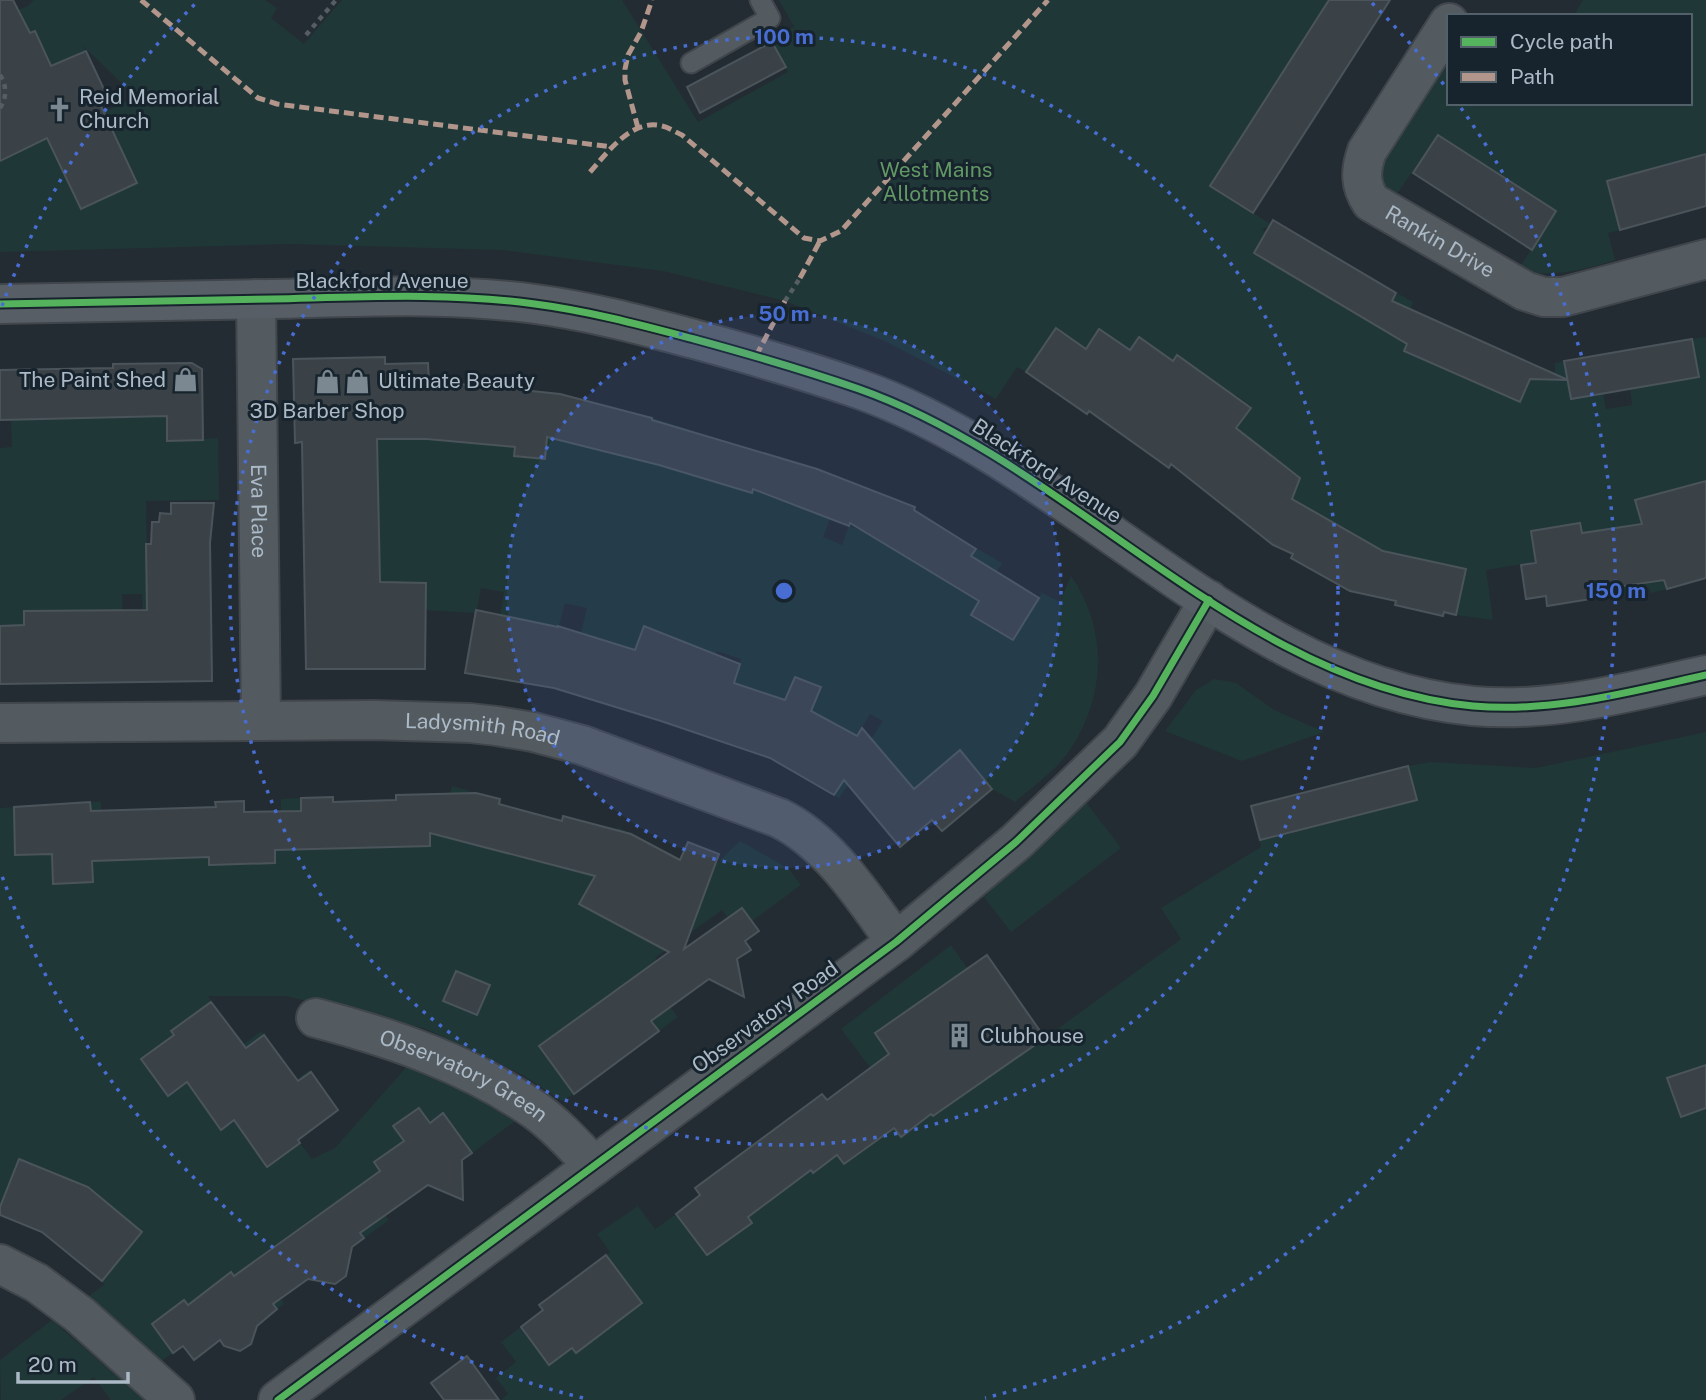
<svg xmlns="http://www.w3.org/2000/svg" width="1706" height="1400" font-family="'Public Sans',sans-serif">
  <rect width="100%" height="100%" fill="#232c32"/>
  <!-- green -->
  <g fill="#203737">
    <polygon points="34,0 265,0 277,8 271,18 304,44 342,0 622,0 698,122 788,72 771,39 794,27 779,0 1329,0 1211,186 1272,225 1262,229 1266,233 1254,253 1376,326 1397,293 1413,302 1411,309 1421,314 1405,351 1519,402 1537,366 1555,373 1555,363 1564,361 1603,393 1606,409 1632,405 1630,388 1692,339 1706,337 1706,481 1699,483 1680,497 1677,488 1635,500 1658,581 1664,580 1667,589 1651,593 1649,588 1597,598 1596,590 1616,587 1607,529 1582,533 1580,523 1532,531 1536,562 1486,570 1493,620 1456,615 1466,569 1395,553 1371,561 1363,594 1345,584 1368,542 1292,499 1228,440 1252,407 1236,395 1222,414 1143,355 1150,345 1139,337 1130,350 1099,329 1086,349 1056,329 1026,372 1017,367 996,399 887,342 785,301 663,271 503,250 290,244 0,252 0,161 20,151 9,127 47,138 81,209 137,182 104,112 136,97 82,45 86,51 51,66 35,31 29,34 18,10 28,6"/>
    <path d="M 1583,0 L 1706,0 L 1706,154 L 1607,181 L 1620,230 L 1608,233 L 1615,260 C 1583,270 1556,277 1521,271 L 1518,270 L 1556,211 L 1438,135 L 1394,198 C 1381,187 1380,176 1384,160 L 1449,59 L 1449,103 L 1690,103 L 1690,16 L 1573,16 Z"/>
    <path d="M 429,382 L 469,385 L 517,434 L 515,456 L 545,459 L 548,425 L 570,443 L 641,460 L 652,418 L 696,432 L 684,472 L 752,493 L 765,453 L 813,467 L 798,506 L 830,519 L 823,537 L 842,545 L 849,526 L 863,531 L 901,531 L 891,548 L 952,585 L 976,548 L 1002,563 L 971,614 L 1012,640 L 1042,593 L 1060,602 L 1071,576 C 1109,630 1106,700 1067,754 C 1054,772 1032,787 1015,802 L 992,789 L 960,750 L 916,792 L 876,788 L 861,800 L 848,785 L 839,798 L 834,795 L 883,721 L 870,714 L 857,736 L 811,711 L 820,686 L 795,677 L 785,700 L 734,683 L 741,659 L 717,651 L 709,675 L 668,636 L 645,626 L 635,650 L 581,633 L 587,608 L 565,603 L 558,628 L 500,616 L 504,592 L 481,588 L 476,613 L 425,610 L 425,583 L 380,582 L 377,442 L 371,441 Z"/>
    <polygon points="167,416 168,441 218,438 219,500 146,501 148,609 143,624 142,594 122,594 122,624 94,624 94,610 25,611 24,625 0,626 0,448 12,447 11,420"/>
    <polygon points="1214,679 1236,683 1274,710 1324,732 1242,761 1165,731 1196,690"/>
    <polygon points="1706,732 1706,1400 501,1400 508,1394 496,1378 516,1362 501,1342 521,1327 549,1365 572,1348 576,1352 642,1303 606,1255 610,1252 597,1234 638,1206 655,1229 676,1214 708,1255 719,1247 716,1242 732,1237 751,1223 748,1218 785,1190 752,1146 757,1142 762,1148 783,1133 813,1173 903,1111 841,1029 951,945 967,968 875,1033 933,1116 1045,1038 1181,939 1161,908 1261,847 1260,840 1417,800 1408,766 1431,762 1536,768"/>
    <path d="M 452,786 L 470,791 L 457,839 L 597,825 L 616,830 L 618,827 L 629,833 L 616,858 L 606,854 L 579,904 L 630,931 L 708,883 L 716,864 L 740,841 L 789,869 L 801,885 L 752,921 L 742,908 L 728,918 L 722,910 L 655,958 L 683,998 L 670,1007 L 678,1017 L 659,1031 L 624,984 L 539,1046 L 574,1094 L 562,1101 L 523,1075 L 426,1029 L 286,996 L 208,996 L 211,1002 L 171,1031 L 174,1035 L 141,1059 L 168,1096 L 201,1073 L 203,1075 L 261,1031 L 264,1035 L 224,1064 L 257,1110 L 309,1070 L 311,1072 L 273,1106 L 241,1130 L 267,1167 L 300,1143 L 312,1159 L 335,1148 L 410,1063 L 521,1117 L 472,1153 L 443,1113 L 430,1123 L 418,1108 L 394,1126 L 404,1141 L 374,1162 L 403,1203 L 385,1215 L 389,1220 L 364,1238 L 336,1202 L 277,1245 L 304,1282 L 281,1299 L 284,1304 L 277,1309 L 253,1277 L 241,1286 L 231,1272 L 188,1305 L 184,1300 L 152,1324 L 173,1353 L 157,1364 L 85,1299 L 105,1284 L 102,1281 L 141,1232 C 100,1197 70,1180 20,1159 L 0,1207 L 0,808 L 14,807 L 16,855 L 52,854 L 54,884 L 93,882 L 90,802 L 101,802 L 101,810 L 120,810 L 122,860 L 184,858 L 183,808 L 196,808 L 209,812 L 210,864 L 275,863 L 275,811 L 281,811 L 281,799 L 301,798 L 302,850 L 430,846 L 429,794 L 450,794 Z"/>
    <polygon points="1085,801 1121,848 1011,932 984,897"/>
    <polygon points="52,1320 144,1400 111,1400 94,1377 61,1400 1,1400 0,1360"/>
  </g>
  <!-- building -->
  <g fill="#3a4247" stroke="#4a545a" stroke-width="2">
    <polygon points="0,0 13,0 30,33 35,31 51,66 86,51 109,100 100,104 137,183 81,209 47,138 0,161"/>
    <polygon points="1329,0 1390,0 1253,213 1210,186"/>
    <polygon points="772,42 786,67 700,113 687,87"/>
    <polygon points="1438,135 1556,211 1532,250 1413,173"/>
    <polygon points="1706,154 1706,206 1620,230 1607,181"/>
    <polygon points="1273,220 1396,293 1392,301 1568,380 1530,379 1520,402 1404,351 1407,344 1254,253"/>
    <polygon points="1056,328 1086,349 1099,329 1130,350 1139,337 1173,361 1177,355 1251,408 1236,428 1300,478 1292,499 1383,551 1466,569 1456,615 1444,612 1443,616 1395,605 1396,601 1350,591 1291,558 1293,554 1273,545 1171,464 1169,468 1089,411 1087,414 1026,372"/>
    <polygon points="1692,339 1699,377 1571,399 1564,361"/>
    <polygon points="385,357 385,364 428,363 429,383 476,385 560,394 652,418 652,420 817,469 915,507 914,510 976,549 971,556 1039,598 1013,640 971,615 979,601 850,523 849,526 753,489 752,493 659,465 547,437 545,459 514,456 515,447 427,439 377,439 380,582 426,583 425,669 306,669 302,442 295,443 293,359"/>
    <polygon points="192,363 202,369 203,440 167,441 167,416 0,420 0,370 113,368 113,364"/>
    <polygon points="1706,481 1706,578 1667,589 1664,580 1596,590 1597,598 1547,606 1546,596 1526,599 1521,565 1536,563 1531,531 1580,523 1582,533 1642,524 1635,500"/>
    <polygon points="171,503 214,503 210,543 212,681 0,684 0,626 24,625 24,611 147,610 146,544 151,544 152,522 159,522 160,513 171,514"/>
    <polygon points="476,610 558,627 558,626 635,650 644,626 740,664 734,683 785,700 795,677 821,687 811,711 857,736 862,728 914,789 960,750 992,789 942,831 932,820 900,847 844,780 834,795 770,758 661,721 554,688 465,673"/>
    <polygon points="1408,766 1417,800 1260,840 1251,806"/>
    <polygon points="476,793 500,799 499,804 532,813 562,821 563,816 631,834 680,860 688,842 719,854 684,949 742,908 759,931 745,941 751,950 737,959 744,997 709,979 651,1021 659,1031 574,1094 539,1046 669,952 579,904 595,876 430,833 430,846 275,850 275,863 209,865 209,857 92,861 93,882 53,884 52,854 15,855 14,807 90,802 91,811 216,807 215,802 244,801 244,812 301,811 301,798 333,797 333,802 363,801 396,800 396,795"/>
    <polygon points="987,955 1045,1038 933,1116 931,1114 901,1137 894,1128 844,1164 837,1155 813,1173 811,1170 748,1217 752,1223 707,1255 676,1214 700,1195 695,1188 822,1094 827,1100 889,1054 875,1033"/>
    <polygon points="456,971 490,985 477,1015 443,1001"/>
    <polygon points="211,1002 246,1048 264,1035 298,1081 311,1072 338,1110 298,1140 300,1143 267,1167 234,1120 221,1130 187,1082 168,1096 141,1059 174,1035 171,1031"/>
    <polygon points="1706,1065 1706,1108 1681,1117 1667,1078"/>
    <polygon points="419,1108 430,1123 443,1113 472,1153 462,1160 463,1200 428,1185 360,1233 364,1238 352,1247 346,1276 335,1284 308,1279 273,1304 277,1309 257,1326 251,1344 240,1351 224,1346 220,1340 194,1360 183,1346 173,1353 152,1324 184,1300 188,1305 231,1272 234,1276 380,1171 374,1162 404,1141 393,1126"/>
    <polygon points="19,1159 88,1187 142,1232 102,1281 42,1232 0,1215 0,1207"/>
    <polygon points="606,1255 642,1303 576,1353 572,1348 549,1365 521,1327 543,1310 539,1305"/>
    <polygon points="467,1356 499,1400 444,1400 431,1383"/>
  </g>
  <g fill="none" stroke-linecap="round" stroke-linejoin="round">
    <defs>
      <polyline id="lane" points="691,63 770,18 760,0"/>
      <g id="street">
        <path id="s1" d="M 1449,23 L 1367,151 C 1360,171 1360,185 1371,202 L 1525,291 L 1544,297 L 1563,297 L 1706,259"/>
        <path id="s2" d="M 256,299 L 261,721"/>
        <path id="s3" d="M 0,723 L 374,720 L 470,723 L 497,726 L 533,732 L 582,745 L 779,818 C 829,842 864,898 896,942"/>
        <path id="s4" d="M 316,1018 C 392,1038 469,1064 535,1110 C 557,1126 575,1146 594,1166"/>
        <polyline points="0,1264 37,1283 80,1315 175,1400"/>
        <polyline points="278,1400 896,942 1016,842 1120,742 1153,696 1209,600"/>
      </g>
      <path id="secondary" d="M 0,304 C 91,302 181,301 272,299 C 360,297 447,292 535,304 C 589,311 641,325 694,339 C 749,354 804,370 859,389 C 1074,465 1240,684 1473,706 C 1553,713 1629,692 1706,675"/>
    </defs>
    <!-- lane casing -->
    <use href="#lane" stroke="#40464b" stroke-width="23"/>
    <!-- street casing -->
    <use href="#street" stroke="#40464b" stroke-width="42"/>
    <!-- secondary casing -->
    <use href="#secondary" stroke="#40464b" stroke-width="42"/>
    <!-- path -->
    <g stroke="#565e64" stroke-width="4.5" stroke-dasharray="5 5" stroke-linecap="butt">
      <polyline points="306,35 336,0"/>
      <path d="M 0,75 C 7,86 7,97 0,108"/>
      <polyline points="785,301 800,278"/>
    </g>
    <!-- lane -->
    <use href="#lane" stroke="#535b61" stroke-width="19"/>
    <!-- street -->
    <use href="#street" stroke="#535b61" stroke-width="38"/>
    <!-- secondary -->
    <use href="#secondary" stroke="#575e66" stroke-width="38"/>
    <!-- quiet -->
    <g stroke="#b2968c" stroke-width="5" stroke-dasharray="10 5" stroke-linecap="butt">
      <polyline points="141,0 258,98 277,104 612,147"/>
      <polyline points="638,128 625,80 625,69 628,55 641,32 652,0"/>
      <path d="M 590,172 C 607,153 632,118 662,126 C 668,127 675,132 682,135 L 804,238 L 820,241 L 841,231 L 1048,0"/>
      <polyline points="800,278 820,241"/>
      <polyline points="756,356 785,301"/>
    </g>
    <defs>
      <g id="cycleway">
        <path d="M 0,304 C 91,302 181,301 272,299 C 360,297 447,292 535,304 C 589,311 641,325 694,339 C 749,354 804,370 859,389 C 1074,465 1240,684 1473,706 C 1553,713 1629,692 1706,675"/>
        <polyline points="278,1400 896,942 1016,842 1120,742 1153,696 1209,600"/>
      </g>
    </defs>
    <!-- cycleway casing -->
    <use href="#cycleway" stroke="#17242d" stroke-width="11"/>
    <!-- cycleway -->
    <use href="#cycleway" stroke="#56b35d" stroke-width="7"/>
  </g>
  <!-- distance rings -->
  <circle cx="784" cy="591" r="277" fill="#486ed3" fill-opacity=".12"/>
  <g fill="none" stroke="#486ed3" stroke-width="3.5" stroke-dasharray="3.5 7">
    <circle cx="784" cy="591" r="277"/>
    <circle cx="784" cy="591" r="554"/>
    <path d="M583 1398A832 832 0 0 1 2 876M2 306A832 832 0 0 1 196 3M1372 3A832 832 0 0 1 1448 90M1461 108A832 832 0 0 1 985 1398"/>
  </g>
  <!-- icons -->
  <defs>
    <symbol id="church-bare" viewBox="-9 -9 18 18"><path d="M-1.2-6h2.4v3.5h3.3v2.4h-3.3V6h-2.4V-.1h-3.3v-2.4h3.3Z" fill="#7b8892" stroke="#17242d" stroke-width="2.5" paint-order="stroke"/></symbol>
    <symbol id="shop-bare" viewBox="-9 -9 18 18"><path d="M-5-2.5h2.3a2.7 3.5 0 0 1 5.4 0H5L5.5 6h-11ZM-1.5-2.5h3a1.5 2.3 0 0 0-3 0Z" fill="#7b8892" stroke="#17242d" stroke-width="2.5" paint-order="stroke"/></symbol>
    <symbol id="building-bare" viewBox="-9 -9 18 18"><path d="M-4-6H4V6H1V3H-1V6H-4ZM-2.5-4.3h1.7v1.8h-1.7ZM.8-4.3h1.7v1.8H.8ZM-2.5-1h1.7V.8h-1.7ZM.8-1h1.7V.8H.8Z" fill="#7b8892" stroke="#17242d" stroke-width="2.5" paint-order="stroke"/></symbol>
  </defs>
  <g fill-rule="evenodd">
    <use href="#church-bare" x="42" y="92" width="35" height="35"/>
    <use href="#shop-bare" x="168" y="362" width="35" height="35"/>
    <use href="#shop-bare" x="340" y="364" width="35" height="35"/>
    <use href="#shop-bare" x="310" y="364" width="35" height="35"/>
    <use href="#building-bare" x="942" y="1018" width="35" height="35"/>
  </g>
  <g text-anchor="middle" stroke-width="6" stroke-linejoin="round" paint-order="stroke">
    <!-- poi labels -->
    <g font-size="21" fill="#abbac6" stroke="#17242d" text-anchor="start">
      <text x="79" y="104">Reid Memorial<tspan x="79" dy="24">Church</tspan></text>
      <text x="166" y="387" text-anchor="end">The Paint Shed</text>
      <text x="378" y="388">Ultimate Beauty</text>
      <text x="327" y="418" text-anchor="middle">3D Barber Shop</text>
      <text x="980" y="1043">Clubhouse</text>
    </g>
    <!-- park labels -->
    <g font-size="21" fill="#619864" stroke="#17242d">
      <text x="936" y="177">West Mains<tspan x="936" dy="24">Allotments</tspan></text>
    </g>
    <!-- street labels -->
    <g font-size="21" fill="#abbac6" stroke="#17242d">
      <text dy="7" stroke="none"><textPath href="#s1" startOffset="285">Rankin Drive</textPath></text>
      <text x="382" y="288">Blackford Avenue</text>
      <text transform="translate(1047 471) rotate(33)" y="7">Blackford Avenue</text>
      <text dy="7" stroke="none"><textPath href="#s2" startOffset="212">Eva Place</textPath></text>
      <text dy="7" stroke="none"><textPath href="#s3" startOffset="483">Ladysmith Road</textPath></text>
      <text transform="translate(765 1017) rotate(-36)" y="7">Observatory Road</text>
      <text dy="7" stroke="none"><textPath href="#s4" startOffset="159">Observatory Green</textPath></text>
    </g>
  </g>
  <circle cx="784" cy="591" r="10" fill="#486ed3" stroke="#17242d" stroke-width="3.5"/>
  <g font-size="21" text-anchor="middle" font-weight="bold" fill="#486ed3" stroke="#17242d" stroke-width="6" stroke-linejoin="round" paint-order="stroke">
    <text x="784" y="44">100 m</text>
    <text x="784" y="321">50 m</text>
    <text x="1616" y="598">150 m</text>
  </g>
  <!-- legend -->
  <rect x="1447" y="14" width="245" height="91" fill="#17242d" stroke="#52606a" stroke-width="2"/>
  <rect x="1461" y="37" width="35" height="10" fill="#56b35d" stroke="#52606a" stroke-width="2"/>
  <text x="1510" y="49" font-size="21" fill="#abbac6">Cycle path</text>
  <rect x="1461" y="72" width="35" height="10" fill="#b2968c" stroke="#52606a" stroke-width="2"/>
  <text x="1510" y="84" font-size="21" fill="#abbac6">Path</text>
  <!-- scale -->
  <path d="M18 1372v10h110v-10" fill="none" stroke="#abbac6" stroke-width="3.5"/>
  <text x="28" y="1372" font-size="21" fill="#abbac6" stroke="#17242d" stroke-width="5" paint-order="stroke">20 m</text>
</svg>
